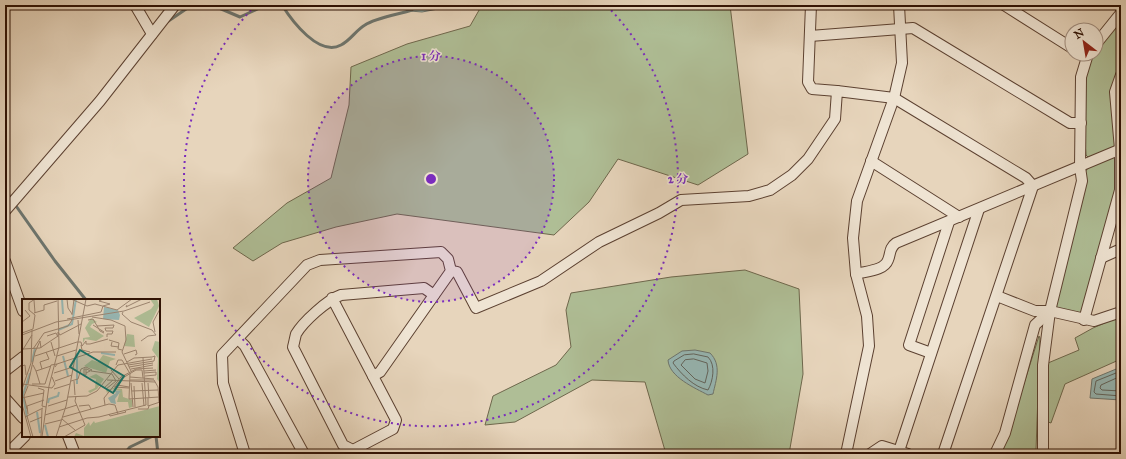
<svg xmlns="http://www.w3.org/2000/svg" width="1126" height="459" font-family="'IM FELL Great Primer','Noto Serif JP',serif">
  <rect width="100%" height="100%" fill="#e7d5bc"/>
  <filter id="stains"><feTurbulence type="fractalNoise" baseFrequency=".005" numOctaves="4"/><feColorMatrix values="0 0 0 0 .2 0 0 0 0 .09 0 0 0 0 .02 0 0 0 .5 -.17"/></filter>
  <radialGradient id="worn" r=".72"><stop offset=".6" stop-color="#630" stop-opacity="0"/><stop offset="1" stop-color="#630" stop-opacity=".3"/></radialGradient>
  <!-- green -->
  <g fill="#afbe96" stroke="#6e674c">
    <polygon points="482,5 730,5 748,154 698,185 618,159 589,202 554,235 397,214 336,227 282,243 253,261 233,248 287,203 331,178 349,105 351,67 407,44 470,26"/>
    <path d="M 1121,19 L 1121,68 L 1114,81 L 1116,142 L 1114,147 L 1089,158 L 1086,155 C 1084,127 1076,77 1094,54 L 1096,54 L 1096,51 Z"/>
    <polygon points="1114,157 1119,160 1117,191 1083,311 1078,314 1057,308 1056,304 1084,173 1089,167"/>
    <polygon points="745,270 799,289 803,374 789,454 666,454 645,382 592,380 515,422 485,425 493,396 556,365 571,347 566,310 571,293 671,277"/>
    <polygon points="1121,316 1121,359 1065,384 1051,423 1045,421 1048,363 1079,350 1075,338 1093,328"/>
    <polygon points="1039,336 1040,338 1036,450 1034,454 999,454 1008,434"/>
  </g>
  <!-- water -->
  <g fill="#97b8b5" stroke="#6d756e">
    <polygon points="419,5 449,5 449,7 422,12 410,11 409,9"/>
    <path d="M 695,350 L 710,353 C 722,365 716,380 713,394 L 708,395 C 695,388 669,377 668,360 L 682,351 Z"/>
    <polygon points="1121,367 1121,400 1090,398 1092,379"/>
  </g>
  <g fill="none" stroke-linecap="round" stroke-linejoin="round">
    <!-- shore -->
    <g stroke="#62645c" stroke-width="1">
      <path d="M 694,354 L 708,357 C 716,365 713,381 708,390 C 694,387 682,375 673,363 L 674,361 L 684,355 Z"/>
      <polygon points="694,359 707,363 708,371 705,383 695,379 681,365 685,360"/>
      <polyline points="1121,371 1096,381 1094,392 1096,394 1121,396"/>
      <polyline points="1121,376 1101,385 1100,388 1102,390 1121,391"/>
    </g>
    <!-- stream -->
    <g stroke="#6d756e" stroke-width="3">
      <polyline points="212,5 240,17 266,5"/>
      <path d="M 282,5 C 292,21 319,57 341,45 C 351,40 356,30 365,25 C 375,18 400,14 412,10"/>
      <polyline points="167,22 192,5"/>
      <polyline points="5,183 9,196 55,261 86,300"/>
      <polyline points="156,436 158,454"/>
      <polyline points="124,454 130,447 153,436"/>
    </g>
    <defs>
      <g id="minor">
        <polyline points="135,5 152,34"/>
        <polyline points="811,5 808,82 812,89 837,91"/>
        <polyline points="1004,5 1072,48"/>
        <polyline points="810,36 913,28 1070,123 1081,123"/>
        <polyline points="1096,44 1121,13"/>
        <polyline points="871,161 959,217"/>
        <polyline points="5,211 100,101 175,5"/>
        <polyline points="1101,258 1121,249"/>
        <polyline points="5,261 23,311"/>
        <polyline points="451,271 457,272 476,308 541,281 599,242 659,213 681,200 749,196 770,190 792,175 808,159 835,119 837,91 894,98 1026,178 1033,186 943,454"/>
        <path d="M 856,274 C 866,271 884,271 888,260 C 891,253 889,248 896,243 L 1121,149"/>
        <polyline points="997,296 1035,311 1050,311 1094,321 1121,312"/>
        <path d="M 332,298 L 396,420 L 393,429 L 353,450 L 343,445 L 293,347 C 294,343 295,338 296,334 C 303,322 327,300 341,295 L 424,288 L 434,295"/>
        <polyline points="1084,320 1120,190 1120,149 1115,92 1121,75"/>
        <polyline points="238,339 245,346 304,454"/>
        <polyline points="931,353 909,345 949,222"/>
        <polyline points="5,371 23,357"/>
        <polyline points="5,398 23,418"/>
        <polyline points="68,436 75,454"/>
        <polyline points="899,451 979,209"/>
        <polyline points="7,454 25,436"/>
        <polyline points="245,454 223,383 222,355 307,265 320,260 441,252 448,259 451,271 380,372 373,376"/>
        <polyline points="846,454 869,346 867,316 856,274 853,238 857,201 894,98 902,63 899,5"/>
        <polyline points="870,454 882,446 908,454"/>
        <polyline points="995,454 1005,433 1035,325 1050,311"/>
        <polyline points="1043,454 1043,365 1050,311 1082,181 1080,167 1081,77 1088,54"/>
      </g>
    </defs>
    <!-- minor casing -->
    <use href="#minor" stroke="#5c4131" stroke-width="12"/>
    <!-- minor -->
    <use href="#minor" stroke="#efe4d3" stroke-width="10"/>
  </g>
  <!-- distance rings -->
  <circle cx="431" cy="179" r="123" fill="#7b2cbf" fill-opacity=".12"/>
  <g fill="none" stroke="#7b2cbf" stroke-width="2" stroke-dasharray="2 4">
    <circle cx="431" cy="179" r="123"/>
    <path d="M607 6A247 247 0 1 1 255 6"/>
  </g>
  <!-- overview -->
  <g transform="translate(22 299)">
    <rect width="138" height="138" fill="#e7d5bc"/>
    <path d="M 128,0 L 135,0 L 137,7 L 127,28 L 112,19 L 129,10 L 132,6 ZM 69,19 L 75,23 L 70,25 L 68,28 L 82,37 L 74,42 L 63,40 L 61,44 L 61,39 L 68,38 L 63,29 ZM 105,35 L 112,36 L 113,48 L 102,47 ZM 133,42 L 138,43 L 138,84 L 135,80 L 136,59 L 130,51 ZM 81,56 L 94,60 L 88,62 L 84,74 L 62,67 L 70,61 L 76,63 ZM 74,75 L 82,80 L 75,90 L 68,94 L 66,92 L 73,89 L 74,80 L 67,78 ZM 92,89 L 100,90 L 101,98 L 110,101 L 110,108 L 107,109 L 106,103 L 95,103 L 98,92 L 90,90 L 85,94 L 84,91 ZM 138,107 L 138,138 L 52,138 L 54,134 L 62,137 L 62,129 L 67,123 L 68,127 L 72,122 L 73,124 Z" fill="#afbe96"/>
    <path d="M 82,8 L 96,11 L 98,16 L 97,21 L 81,20 ZM 92,91 L 99,92 L 93,100 L 94,105 L 89,104 L 86,99 L 94,94 Z" fill="#97b8b5"/>
    <path fill="none" stroke="#97b8b5" stroke-width="2" d="M 40,0 L 41,15M 36,31 L 50,25 L 54,0M 79,54 L 93,56M 41,57 L 46,77M 10,63 L 13,49M 55,85 L 55,54M 26,104 L 27,100 L 36,97 L 37,93M 15,113 L 18,134M 5,118 L 1,96 L 8,74M 23,126 L 26,138"/>
    <path fill="none" stroke="#9d8672" stroke-width="1" d="M 45,0 L 46,9 L 50,15M 49,0 L 65,7 L 73,5 L 95,11 L 110,0M 12,1 L 13,14M 105,6 L 104,8 L 120,0M 101,13 L 100,15 L 109,23 L 130,31 L 134,36M 12,14 L 22,11 L 22,6 L 35,2M 50,16 L 52,0M 70,18 L 89,21 L 103,27 L 104,41 L 100,53 L 109,72M 45,20 L 79,13 L 81,7 L 88,5 L 77,2 L 81,0M 56,21 L 57,35M 66,21 L 71,20 L 78,32 L 82,34M 0,23 L 8,17 L 3,11M 71,26 L 82,33M 75,27 L 92,26 L 91,29 L 83,29 L 84,32 L 91,32 L 90,35 L 85,35 L 85,38M 133,33 L 131,23 L 138,10M 0,34 L 11,30 L 13,16 L 7,11 L 7,4 L 13,0M 0,36 L 34,23 L 102,12 L 128,3M 38,36 L 59,25M 25,37 L 34,34 L 36,38M 87,41 L 97,44 L 96,50 L 100,51M 119,42 L 126,37 L 134,36M 29,43 L 33,57M 90,43 L 89,47 L 97,48M 59,46 L 60,51 L 68,53M 1,50 L 18,49 L 36,37 L 36,33 L 38,36M 11,50 L 22,34 L 46,27 L 50,21M 0,52 L 10,36M 102,55 L 114,51 L 115,55 L 113,56M 13,57 L 55,43 L 59,43 L 60,47 L 64,42 L 64,45 L 68,45 L 86,40M 35,57 L 54,51M 105,63 L 112,59 L 130,58M 35,65 L 71,53 L 94,53M 11,66 L 14,72 L 29,67M 94,66 L 96,61 L 100,61 L 107,73M 106,66 L 132,62 L 133,57 L 130,58M 0,67 L 3,66 L 4,76M 107,68 L 131,64M 20,70 L 18,63 L 27,60 L 24,53M 64,70 L 64,76 L 62,76 L 62,70 L 65,70 L 68,72M 109,70 L 131,66M 89,71 L 97,80M 14,72 L 18,85M 69,72 L 90,75 L 94,82 L 84,90M 122,72 L 134,71M 32,74 L 51,68M 108,74 L 107,100 L 137,98M 122,74 L 134,73M 123,77 L 134,76 L 134,73M 108,78 L 132,80M 85,81 L 133,83M 108,81 L 132,81 L 136,88 L 137,103M 33,82 L 50,76M 49,82 L 56,80 L 59,70 L 64,68 L 70,71 L 64,74M 52,82 L 53,96M 109,84 L 111,108M 120,84 L 122,107M 126,84 L 127,99M 0,85 L 30,89 L 33,85 L 30,78M 6,85 L 13,53 L 18,42 L 19,49M 10,85 L 23,85 L 29,66 L 35,65 L 33,68M 95,86 L 107,88M 112,87 L 113,108M 92,88 L 107,89M 93,88 L 99,80 L 114,71 L 120,71 L 121,79M 16,89 L 22,91 L 20,107 L 24,108M 82,89 L 91,81M 0,90 L 9,64 L 10,31M 32,90 L 48,85M 110,92 L 136,91M 46,98 L 65,97 L 75,92 L 96,66 L 130,60M 0,99 L 22,94M 126,99 L 126,107 L 138,103M 0,105 L 9,138M 83,106 L 82,99 L 99,78 L 114,70 L 131,69M 26,107 L 45,101M 57,107 L 67,106 L 69,110M 5,110 L 2,97 L 6,87M 116,110 L 126,110 L 127,107M 6,115 L 5,107 L 22,101M 87,115 L 88,117 L 104,113 L 102,111M 23,116 L 55,106M 5,117 L 11,138M 3,118 L 21,109M 41,118 L 87,105 L 93,106 L 96,115M 40,120 L 53,131M 8,123 L 20,118M 23,125 L 39,121M 37,128 L 65,119 L 77,118 L 124,106 L 121,59M 19,137 L 20,110M 20,138 L 27,87 L 37,48 L 36,0M 34,138 L 44,107 L 64,0M 42,138 L 63,126 L 53,102 L 54,97"/>
    <path fill="#0f766e" fill-opacity="0.15" stroke="#0f766e" stroke-width="2" d="M 58,51 L 102,77 L 91,94 L 48,68 Z"/>
    <rect width="138" height="138" fill="none" stroke="#2e1003" stroke-width="2"/>
  </g>
  <circle cx="431" cy="179" r="6" fill="#7b2cbf" stroke="#efe4d3" stroke-width="2"/>
  <g font-size="12" text-anchor="middle" font-weight="bold" fill="#7b2cbf" stroke="#efe4d3" stroke-width="3" stroke-linejoin="round" paint-order="stroke">
    <text x="431" y="60">1 分</text>
    <text x="678" y="183">2 分</text>
  </g>
  <!-- margin -->
  <rect width="1126" height="459" fill="none" stroke="#e7d5bc" stroke-width="20"/>
  <rect x="6" y="6" width="1114" height="447" fill="none" stroke="#2e1003" stroke-width="2"/>
  <rect x="10" y="10" width="1106" height="439" fill="none" stroke="#2e1003"/>
  <!-- north arrow -->
  <g transform="translate(1084 42) rotate(329)"><circle r="19" fill="#efe4d3" stroke="#a28f80"/>
  <path d="M0-3L7 15L0 10L-7 15Z" fill="#8f2418"/>
  <text y="-6" font-size="11" font-weight="bold" text-anchor="middle" fill="#2e1003">N</text>
  </g>
  <rect width="100%" height="100%" filter="url(#stains)"/>
  <rect width="100%" height="100%" fill="url(#worn)"/>
</svg>
